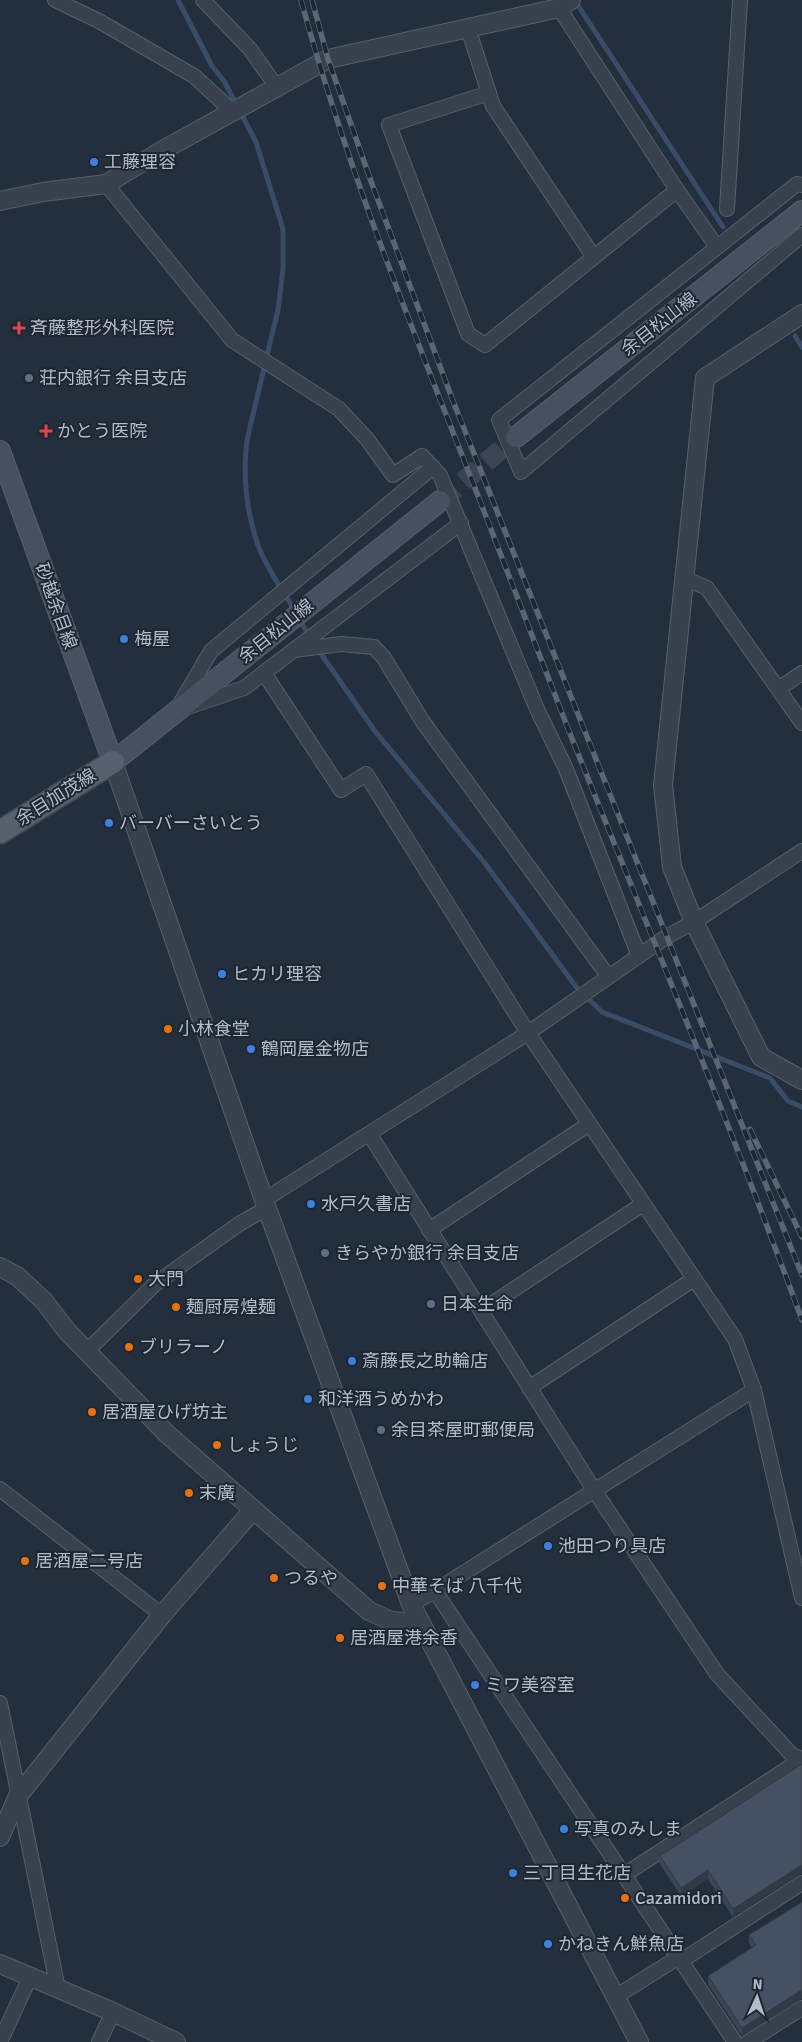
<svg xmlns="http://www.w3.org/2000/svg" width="802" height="2042" font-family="Signika,'Noto Sans JP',sans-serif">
  <rect width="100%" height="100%" fill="#242f3e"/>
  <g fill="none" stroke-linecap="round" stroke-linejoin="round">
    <!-- stream -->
    <g stroke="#394c67" stroke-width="5">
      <path d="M 178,0 L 212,66 L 224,81 L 256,142 L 283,229 L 283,269 L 278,310 L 249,431 C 241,468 246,512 259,548 C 268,570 283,591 295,611"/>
      <polyline points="575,1 723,227"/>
      <polyline points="795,336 802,347"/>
      <polyline points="299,619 310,637"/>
      <polyline points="317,648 374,730 484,862 577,988 602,1012 770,1078 788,1101 802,1107"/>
    </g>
    <!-- secondary-tunnel -->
    <polyline stroke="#3a4453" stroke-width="20" stroke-dasharray="20 10" stroke-linecap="butt" points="440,501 516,437"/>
    <defs>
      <g id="minor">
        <polyline points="55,0 99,21 194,76 232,111"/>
        <polyline points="203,0 250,49 276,86"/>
        <polyline points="559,8 677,190 717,247"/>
        <polyline points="468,28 493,106 593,256"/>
        <polyline points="489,93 389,125 468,334 485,345 677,190"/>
        <polyline points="106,184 232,340 339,409 367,439 393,475 422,456 440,475 537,709 566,769 639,956"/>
        <polyline points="802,185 797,184 499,420 521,472 802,235"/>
        <polyline points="727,209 740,0"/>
        <polyline points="684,578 707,588 802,723"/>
        <polyline points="294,650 341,644 374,647 384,658 423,722 608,976"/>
        <polyline points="264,673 341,790 366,774 528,1033 735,1339 754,1390 802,1598"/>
        <polyline points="778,689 802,673"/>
        <polyline points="180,704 211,651 433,467"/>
        <polyline points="188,707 244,688 461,523"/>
        <polyline points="370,1135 594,1490 717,1674 792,1755 802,1759"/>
        <polyline points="264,1200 528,1033 666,937 694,922 802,851"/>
        <polyline points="429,1230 589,1124"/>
        <polyline points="481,1311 643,1204"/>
        <polyline points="87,1351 155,1284 239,1224 267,1208"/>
        <polyline points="529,1388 694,1279"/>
        <polyline points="0,1489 162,1615"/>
        <polyline points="435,1591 735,2042"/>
        <polyline points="411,1604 435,1591 754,1390"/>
        <polyline points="0,1703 58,1989"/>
        <polyline points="624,1875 802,1759"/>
        <polyline points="681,1961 802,1883"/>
        <polyline points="615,1997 679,1957"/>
        <polyline points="0,2042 30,1977"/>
        <polyline points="99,2042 113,2012"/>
        <polyline points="748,2042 802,2008"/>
      </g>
      <g id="tertiary">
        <polyline points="0,201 43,192 106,184 163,150 328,59 559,8 571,0"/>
        <polyline points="802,314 705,378 663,785 672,867 694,922 761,1057 802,1080"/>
        <polyline points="113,762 264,1200 411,1604 639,2042"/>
        <polyline points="0,1267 17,1276 44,1301 66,1330 166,1433 369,1611 391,1621 420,1623"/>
        <polyline points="0,1837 18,1796 162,1615 253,1510"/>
        <polyline points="0,1964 113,2012 176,2042"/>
      </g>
      <g id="secondary">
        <polyline points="516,437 802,211"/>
        <polyline points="0,451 113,762 440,501"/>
      </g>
      <polyline id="primary" points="0,832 113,762"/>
    </defs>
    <!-- minor casing -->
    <use href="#minor" stroke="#565f6c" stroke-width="16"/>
    <!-- tertiary casing -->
    <use href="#tertiary" stroke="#565f6c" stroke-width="20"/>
    <!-- secondary casing -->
    <use href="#secondary" stroke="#565f6c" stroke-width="22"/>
    <!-- primary casing -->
    <use href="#primary" stroke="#414a57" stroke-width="25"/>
    <!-- minor -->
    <use href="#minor" stroke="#38414e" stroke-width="14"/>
    <!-- tertiary -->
    <use href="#tertiary" stroke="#38414e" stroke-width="18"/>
    <!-- secondary -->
    <use href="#secondary" stroke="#465061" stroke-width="20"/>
    <!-- primary -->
    <use href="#primary" stroke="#56606e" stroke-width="22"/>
    <defs>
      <g id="rail">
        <path d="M 301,0 C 346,166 412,328 475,488 C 506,567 536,647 567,726 C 646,924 729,1120 802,1320"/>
        <polyline points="312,0 328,59 372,184 453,401 802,1275"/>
        <polyline points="750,1129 802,1237"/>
      </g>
    </defs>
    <!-- rail casing -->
    <use href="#rail" stroke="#5a6575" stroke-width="5.5"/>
    <!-- rail -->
    <use href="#rail" stroke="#1d2633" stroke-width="4" stroke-dasharray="11" stroke-linecap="butt"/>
  </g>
  <!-- wall -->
  <g fill="#3b4654">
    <polygon points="802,1764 733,1917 708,1879 681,1896 660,1864 660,1856"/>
    <polygon points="802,1902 742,2036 708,1984 708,1976 752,1948 749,1943 749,1935"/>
  </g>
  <!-- shaded-wall -->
  <g fill="#303945">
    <polygon points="802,1865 802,1873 733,1917 733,1909"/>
    <polygon points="708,1870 708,1879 681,1896 681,1888"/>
    <polygon points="802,1990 802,1999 742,2036 742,2028"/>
  </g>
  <!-- building -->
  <g fill="#455162" stroke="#303945">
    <polygon points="802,1764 802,1865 733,1909 708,1870 681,1888 660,1856"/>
    <polygon points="802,1902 802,1990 742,2028 708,1976 756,1945 749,1935"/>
  </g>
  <!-- markers -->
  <g fill="#3f7fe0" stroke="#1d2633" stroke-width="2">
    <circle cx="94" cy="162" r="5"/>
    <circle cx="124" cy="639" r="5"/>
    <circle cx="109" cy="823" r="5"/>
    <circle cx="222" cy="974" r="5"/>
    <circle cx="251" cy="1049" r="5"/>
    <circle cx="311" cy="1204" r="5"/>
    <circle cx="352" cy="1361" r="5"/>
    <circle cx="308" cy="1399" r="5"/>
    <circle cx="548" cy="1546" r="5"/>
    <circle cx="475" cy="1685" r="5"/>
    <circle cx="564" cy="1829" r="5"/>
    <circle cx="513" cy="1873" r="5"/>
    <circle cx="548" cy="1944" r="5"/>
  </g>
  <g fill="#e0444e" stroke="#1d2633" stroke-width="2">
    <path d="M16.5 320.5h5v5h5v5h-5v5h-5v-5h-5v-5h5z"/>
    <path d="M43.5 423.5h5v5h5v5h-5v5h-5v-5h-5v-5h5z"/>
  </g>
  <g fill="#5c6f8a" stroke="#1d2633" stroke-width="2">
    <circle cx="29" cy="378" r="5"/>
    <circle cx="325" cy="1253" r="5"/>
    <circle cx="431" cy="1304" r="5"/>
    <circle cx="381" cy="1430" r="5"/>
  </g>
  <g fill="#e8710a" stroke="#1d2633" stroke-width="2">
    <circle cx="168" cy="1029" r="5"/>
    <circle cx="138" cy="1279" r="5"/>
    <circle cx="176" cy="1307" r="5"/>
    <circle cx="129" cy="1347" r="5"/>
    <circle cx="92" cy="1412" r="5"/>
    <circle cx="217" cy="1445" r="5"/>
    <circle cx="189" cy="1493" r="5"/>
    <circle cx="25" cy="1561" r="5"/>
    <circle cx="274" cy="1578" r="5"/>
    <circle cx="382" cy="1586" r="5"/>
    <circle cx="340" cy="1638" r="5"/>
    <circle cx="625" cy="1898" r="5"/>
  </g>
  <g text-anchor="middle" stroke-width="4" stroke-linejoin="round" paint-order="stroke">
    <!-- poi labels -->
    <g font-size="18" fill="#b4bcc9" stroke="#1d2633" text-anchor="start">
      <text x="104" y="168">工藤理容</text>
      <text x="30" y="334">斉藤整形外科医院</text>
      <text x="39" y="384">荘内銀行 余目支店</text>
      <text x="57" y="437">かとう医院</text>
      <text x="134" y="645">梅屋</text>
      <text x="119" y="829">バーバーさいとう</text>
      <text x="232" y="980">ヒカリ理容</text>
      <text x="178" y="1035">小林食堂</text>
      <text x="261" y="1055">鶴岡屋金物店</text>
      <text x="321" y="1210">水戸久書店</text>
      <text x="335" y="1259">きらやか銀行 余目支店</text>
      <text x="148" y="1285">大門</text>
      <text x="441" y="1310">日本生命</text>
      <text x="186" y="1313">麺厨房煌麺</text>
      <text x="139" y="1353">ブリラーノ</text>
      <text x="362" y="1367">斎藤長之助輪店</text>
      <text x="318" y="1405">和洋酒うめかわ</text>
      <text x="102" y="1418">居酒屋ひげ坊主</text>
      <text x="391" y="1436">余目茶屋町郵便局</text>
      <text x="227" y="1451">しょうじ</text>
      <text x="199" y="1499">末廣</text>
      <text x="558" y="1552">池田つり具店</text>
      <text x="35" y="1567">居酒屋二号店</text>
      <text x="284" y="1584">つるや</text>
      <text x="392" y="1592">中華そば 八千代</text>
      <text x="350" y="1644">居酒屋港余香</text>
      <text x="485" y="1691">ミワ美容室</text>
      <text x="574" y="1835">写真のみしま</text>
      <text x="523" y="1879">三丁目生花店</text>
      <text x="635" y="1904">Cazamidori</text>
      <text x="558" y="1950">かねきん鮮魚店</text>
    </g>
    <!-- street labels -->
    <g font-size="18" fill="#b4bcc9" stroke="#1d2633">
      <text transform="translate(659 324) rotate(-38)" y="6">余目松山線</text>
      <text transform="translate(56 606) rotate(70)" y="6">砂越余目線</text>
      <text transform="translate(276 631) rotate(-39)" y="6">余目松山線</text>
      <text transform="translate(56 797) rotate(-32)" y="6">余目加茂線</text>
    </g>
  </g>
  <!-- north arrow -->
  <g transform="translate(757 1997) rotate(3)" stroke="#1d2633" stroke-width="4" paint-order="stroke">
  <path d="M0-4L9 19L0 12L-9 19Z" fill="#b4bcc9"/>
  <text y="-8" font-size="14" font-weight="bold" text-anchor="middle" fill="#b4bcc9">N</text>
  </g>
</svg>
